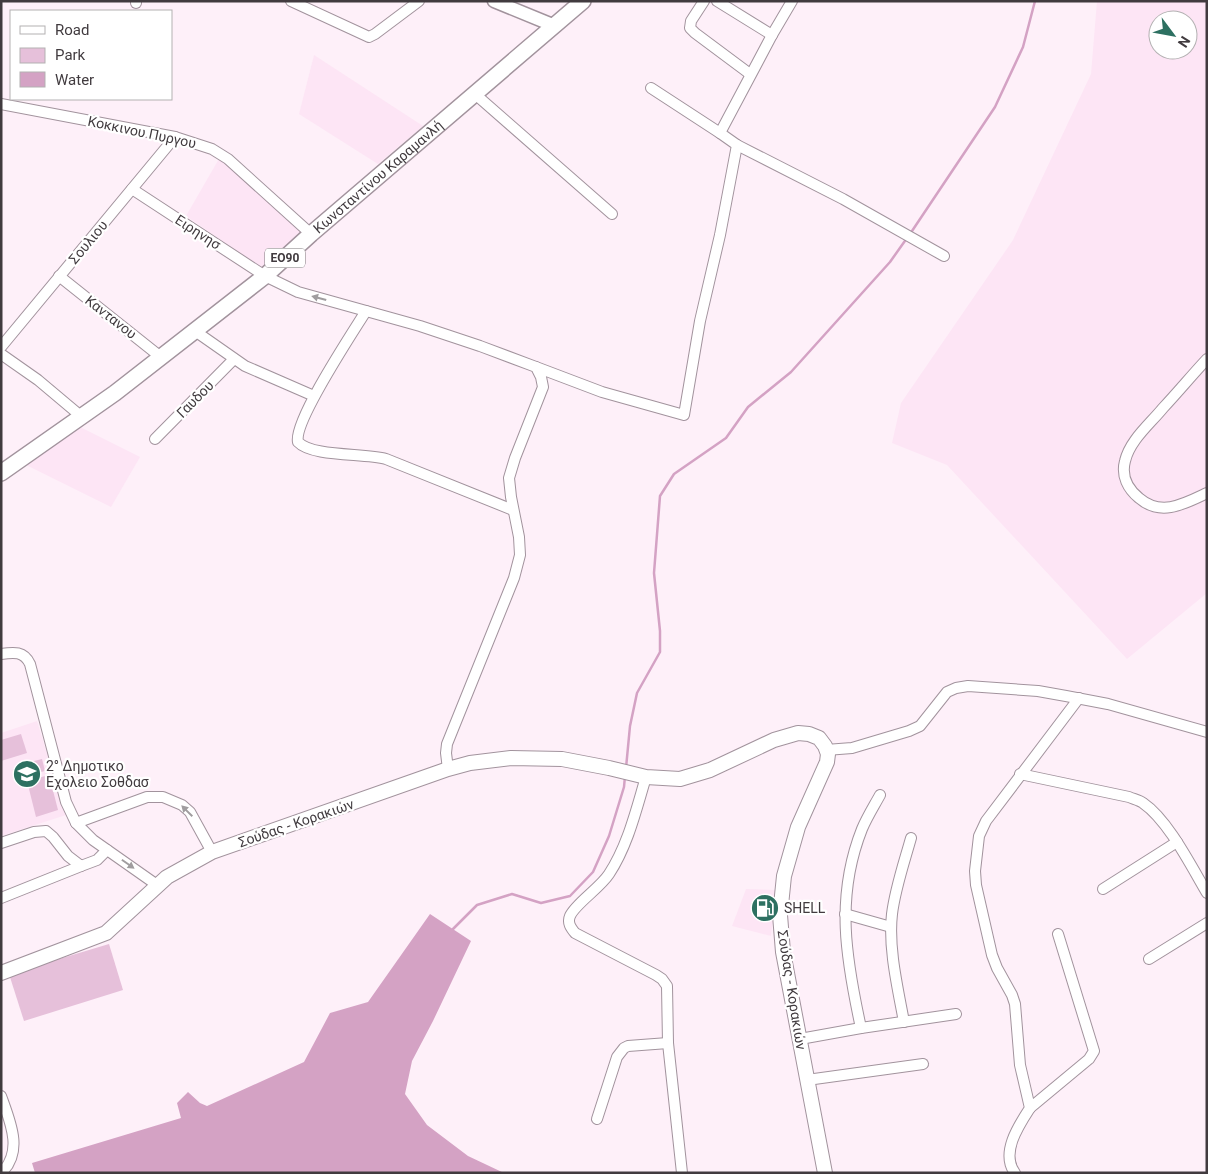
<svg xmlns="http://www.w3.org/2000/svg" width="1208" height="1174" font-family="Roboto,sans-serif">
  <rect width="100%" height="100%" fill="#fef0f9"/>
  <!-- built -->
  <g fill="#fde5f5" fill-rule="evenodd">
    <path d="M 1097,1 L 1207,1 L 1207,593 L 1127,659 L 947,465 L 892,443 L 901,403 L 1013,240 L 1091,74 ZM 1158,20 L 1188,20 L 1188,50 L 1158,50 Z"/>
    <polygon points="314,55 423,126 378,164 299,114"/>
    <polygon points="220,157 306,230 261,267 186,216"/>
    <polygon points="80,427 140,457 111,507 24,464"/>
    <polygon points="37,721 66,815 1,836 1,733"/>
    <polygon points="746,889 776,890 771,936 732,926"/>
  </g>
  <!-- green -->
  <g fill="#e6c0da">
    <polygon points="21,734 27,753 1,761 1,740"/>
    <polygon points="42,759 45,771 25,776 22,764"/>
    <polygon points="49,775 58,810 36,817 27,781"/>
    <polygon points="109,944 123,990 24,1021 9,974"/>
  </g>
  <!-- water -->
  <polygon fill="#d4a2c4" points="430,914 471,941 433,1021 412,1061 405,1094 427,1125 468,1156 504,1173 35,1173 32,1163 181,1118 177,1103 188,1092 200,1103 207,1106 304,1062 330,1013 368,1002"/>
  <g fill="none" stroke-linecap="round" stroke-linejoin="round">
    <!-- stream -->
    <g stroke="#d4a2c4" stroke-width="2.5">
      <polyline points="910,234 995,107 1023,47 1035,1"/>
      <polyline points="626,768 630,726 637,693 660,652 660,631 654,573 660,496 674,474 726,438 748,407 791,372 890,262 907,238"/>
      <polyline points="453,929 477,905 512,894 541,903 570,896 593,872 609,836 624,787 625,776"/>
    </g>
    <defs>
      <g id="minor">
        <polyline points="291,1 369,37 375,34 419,1"/>
        <polyline points="704,1 691,21 690,28 695,33 750,74"/>
        <polyline points="717,1 772,35"/>
        <polyline points="136,3 136,1"/>
        <polyline points="651,88 720,133"/>
        <polyline points="475,94 612,214"/>
        <polyline points="1,104 175,137 212,149 228,159 311,234"/>
        <polyline points="737,145 843,199 944,256"/>
        <polyline points="132,189 265,276 298,292 420,326 480,346 536,367 541,377 543,387 515,458 509,478 511,497 519,537 520,555 514,578 447,744 446,753 448,769"/>
        <polyline points="59,276 162,358"/>
        <path d="M 366,311 C 353,332 293,422 298,442 C 312,457 364,453 386,459 L 513,510"/>
        <polyline points="195,331 245,366 314,396"/>
        <polyline points="1,347 175,137"/>
        <polyline points="1,354 38,380 82,417"/>
        <path d="M 1207,359 C 1192,375 1178,392 1163,408 C 1150,424 1130,440 1125,461 C 1121,476 1128,489 1139,498 C 1161,517 1184,504 1207,493"/>
        <polyline points="536,367 602,392 684,415 700,321 720,235 737,145 720,133 772,35 792,1"/>
        <polyline points="155,439 234,359"/>
        <path d="M 1,654 C 14,652 24,651 30,664 L 66,802 L 76,823 L 93,840 L 157,885"/>
        <polyline points="826,750 852,748 909,731 920,726 947,692 956,688 968,686 1038,691 1066,696 1108,704 1207,732"/>
        <path d="M 1020,774 L 1129,797 C 1133,799 1139,800 1143,803 C 1168,820 1191,866 1207,893"/>
        <path d="M 646,777 C 636,810 628,845 609,874 C 600,888 575,904 570,916 C 567,923 571,928 575,933 L 656,975 L 662,979 L 667,986 L 668,1043 L 682,1173"/>
        <polyline points="76,823 147,797 163,797 182,805 190,812 212,852"/>
        <polyline points="1,843 34,832 46,831 53,837 68,856 81,866 97,860 107,850"/>
        <polyline points="1103,889 1177,842"/>
        <polyline points="1,898 81,866"/>
        <polyline points="845,914 891,927"/>
        <polyline points="1149,959 1207,923"/>
        <path d="M 904,1022 C 898,989 888,948 892,914 C 895,889 904,863 911,838"/>
        <path d="M 861,1028 C 846,959 835,897 862,829 C 867,817 874,806 880,795"/>
        <polyline points="800,1039 861,1028 956,1014"/>
        <polyline points="807,1080 923,1064"/>
        <path d="M 1,1096 C 10,1121 24,1152 1,1173"/>
        <polyline points="1030,1108 1089,1059 1094,1051 1058,934"/>
        <polyline points="597,1119 617,1057 624,1048 628,1046 668,1043"/>
        <path d="M 1015,1173 C 1000,1153 1019,1125 1030,1108 L 1020,1065 L 1015,1004 L 1012,995 L 997,968 L 992,955 L 976,885 L 975,871 L 979,836 L 986,821 L 1079,698"/>
      </g>
      <polyline id="tertiary" points="494,1 555,26"/>
      <polyline id="secondary" points="1,973 106,933 167,877 212,852 448,769 470,763 511,758 562,759 609,768 646,777 680,779 710,770 774,740 798,733 809,734 819,738 825,746 828,754 827,762 798,827 784,876 780,915 783,952 825,1173"/>
      <g id="primary">
        <path id="s1" d="M 1,473 L 115,393 L 265,276 L 311,234 L 583,1"/>
      </g>
    </defs>
    <!-- minor casing -->
    <use href="#minor" stroke="#a2939d" stroke-width="12"/>
    <!-- tertiary casing -->
    <use href="#tertiary" stroke="#a2939d" stroke-width="15"/>
    <!-- secondary casing -->
    <use href="#secondary" stroke="#a2939d" stroke-width="16"/>
    <!-- primary casing -->
    <use href="#primary" stroke="#a2939d" stroke-width="18"/>
    <!-- minor -->
    <use href="#minor" stroke="#fff" stroke-width="10"/>
    <!-- tertiary -->
    <use href="#tertiary" stroke="#fff" stroke-width="12"/>
    <!-- secondary -->
    <use href="#secondary" stroke="#fff" stroke-width="14"/>
    <!-- primary -->
    <use href="#primary" stroke="#fff" stroke-width="15"/>
  </g>
  <!-- one-way arrows -->
  <defs><path id="oneway-solid" d="M-6-.8H1V-3.2L6.5 0L1 3.2V.8H-6Z" transform="scale(1.25)"/></defs>
  <g fill="#a09d9f">
    <use href="#oneway-solid" transform="translate(319 298) rotate(-165)"/>
    <use href="#oneway-solid" transform="translate(187 811) rotate(-135)"/>
    <use href="#oneway-solid" transform="translate(128 864) rotate(35)"/>
  </g>
  <!-- icons -->
  <defs>
    <symbol id="school-disc" viewBox="-11 -11 22 22"><circle r="9.5" fill="#2d7061" stroke="#fff"/><path d="M0-5L7-2L0 1L-7-2ZM-4 1L0 2.5L4 1V4Q0 6-4 4Z" fill="#fff"/></symbol>
    <symbol id="fuel-disc" viewBox="-11 -11 22 22"><circle r="9.5" fill="#2d7061" stroke="#fff"/><path d="M-5.5-6h7V0h2V4h1.3V-2.5L3-4.5l.8-.8L6-3V5H2.5V1h-1V6h-7ZM-4.2-4.7v3.2H.2V-4.7Z" fill="#fff"/></symbol>
  </defs>
  <g fill-rule="evenodd">
    <use href="#school-disc" x="11" y="758" width="32" height="32"/>
    <use href="#fuel-disc" x="749" y="892" width="32" height="32"/>
  </g>
  <g text-anchor="middle" stroke-width="4.5" stroke-linejoin="round" paint-order="stroke">
    <!-- shield labels -->
    <rect fill="#fff" stroke="#7a7679" stroke-width="1" x="265" y="248.5" width="40" height="19" rx="4"/>
    <g font-size="12" font-weight="bold" fill="#413b3f">
      <text x="285" y="262">ΕΟ90</text>
    </g>
    <!-- street labels -->
    <g font-size="14" fill="#413b3f" stroke="#fff">
      <text transform="translate(142 132) rotate(12)" y="5">Κοκκινου Πυργου</text>
      <text dy="5" stroke="none"><textPath href="#s1" startOffset="480">Κωνσταντίνου Καραμανλή</textPath></text>
      <text transform="translate(198 232) rotate(33)" y="5">Ειρηνησ</text>
      <text transform="translate(88 242) rotate(-50)" y="5">Σουλιου</text>
      <text transform="translate(111 317) rotate(38)" y="5">Καντανου</text>
      <text transform="translate(195 399) rotate(-45)" y="5">Γαυδου</text>
      <text transform="translate(296 823) rotate(-19)" y="5">Σούδας - Κορακιών</text>
      <text transform="translate(792 990) rotate(81)" y="5">Σούδας - Κορακιών</text>
    </g>
    <!-- poi labels -->
    <g font-size="14" fill="#413b3f" stroke="#fff" text-anchor="start">
      <text x="46" y="771">2° Δημοτικο<tspan x="46" dy="16">Εχολειο Σοθδασ</tspan></text>
      <text x="784" y="913">SHELL</text>
    </g>
  </g>
  <!-- border -->
  <rect width="1208" height="1174" fill="none" stroke="#413b3f" stroke-width="5"/>
  <!-- legend -->
  <rect x="10" y="10" width="162" height="90" fill="#ffffff" stroke="#b3b1b2"/>
  <rect x="20" y="26" width="25" height="8" fill="#ffffff" stroke="#b3b1b2"/>
  <text x="55" y="35" font-size="15" fill="#413b3f">Road</text>
  <rect x="20" y="48" width="25" height="15" fill="#e6c0da" stroke="#b3b1b2"/>
  <text x="55" y="60" font-size="15" fill="#413b3f">Park</text>
  <rect x="20" y="72" width="25" height="15" fill="#d4a2c4" stroke="#b3b1b2"/>
  <text x="55" y="85" font-size="15" fill="#413b3f">Water</text>
  <!-- north arrow -->
  <g transform="translate(1173 35) rotate(122)"><circle r="24" fill="#ffffff" stroke="#b3b1b2"/>
  <path d="M0-4L9 19L0 12L-9 19Z" fill="#2d7061"/>
  <text y="-8" font-size="14" font-weight="bold" text-anchor="middle" fill="#413b3f">N</text>
  </g>
</svg>
